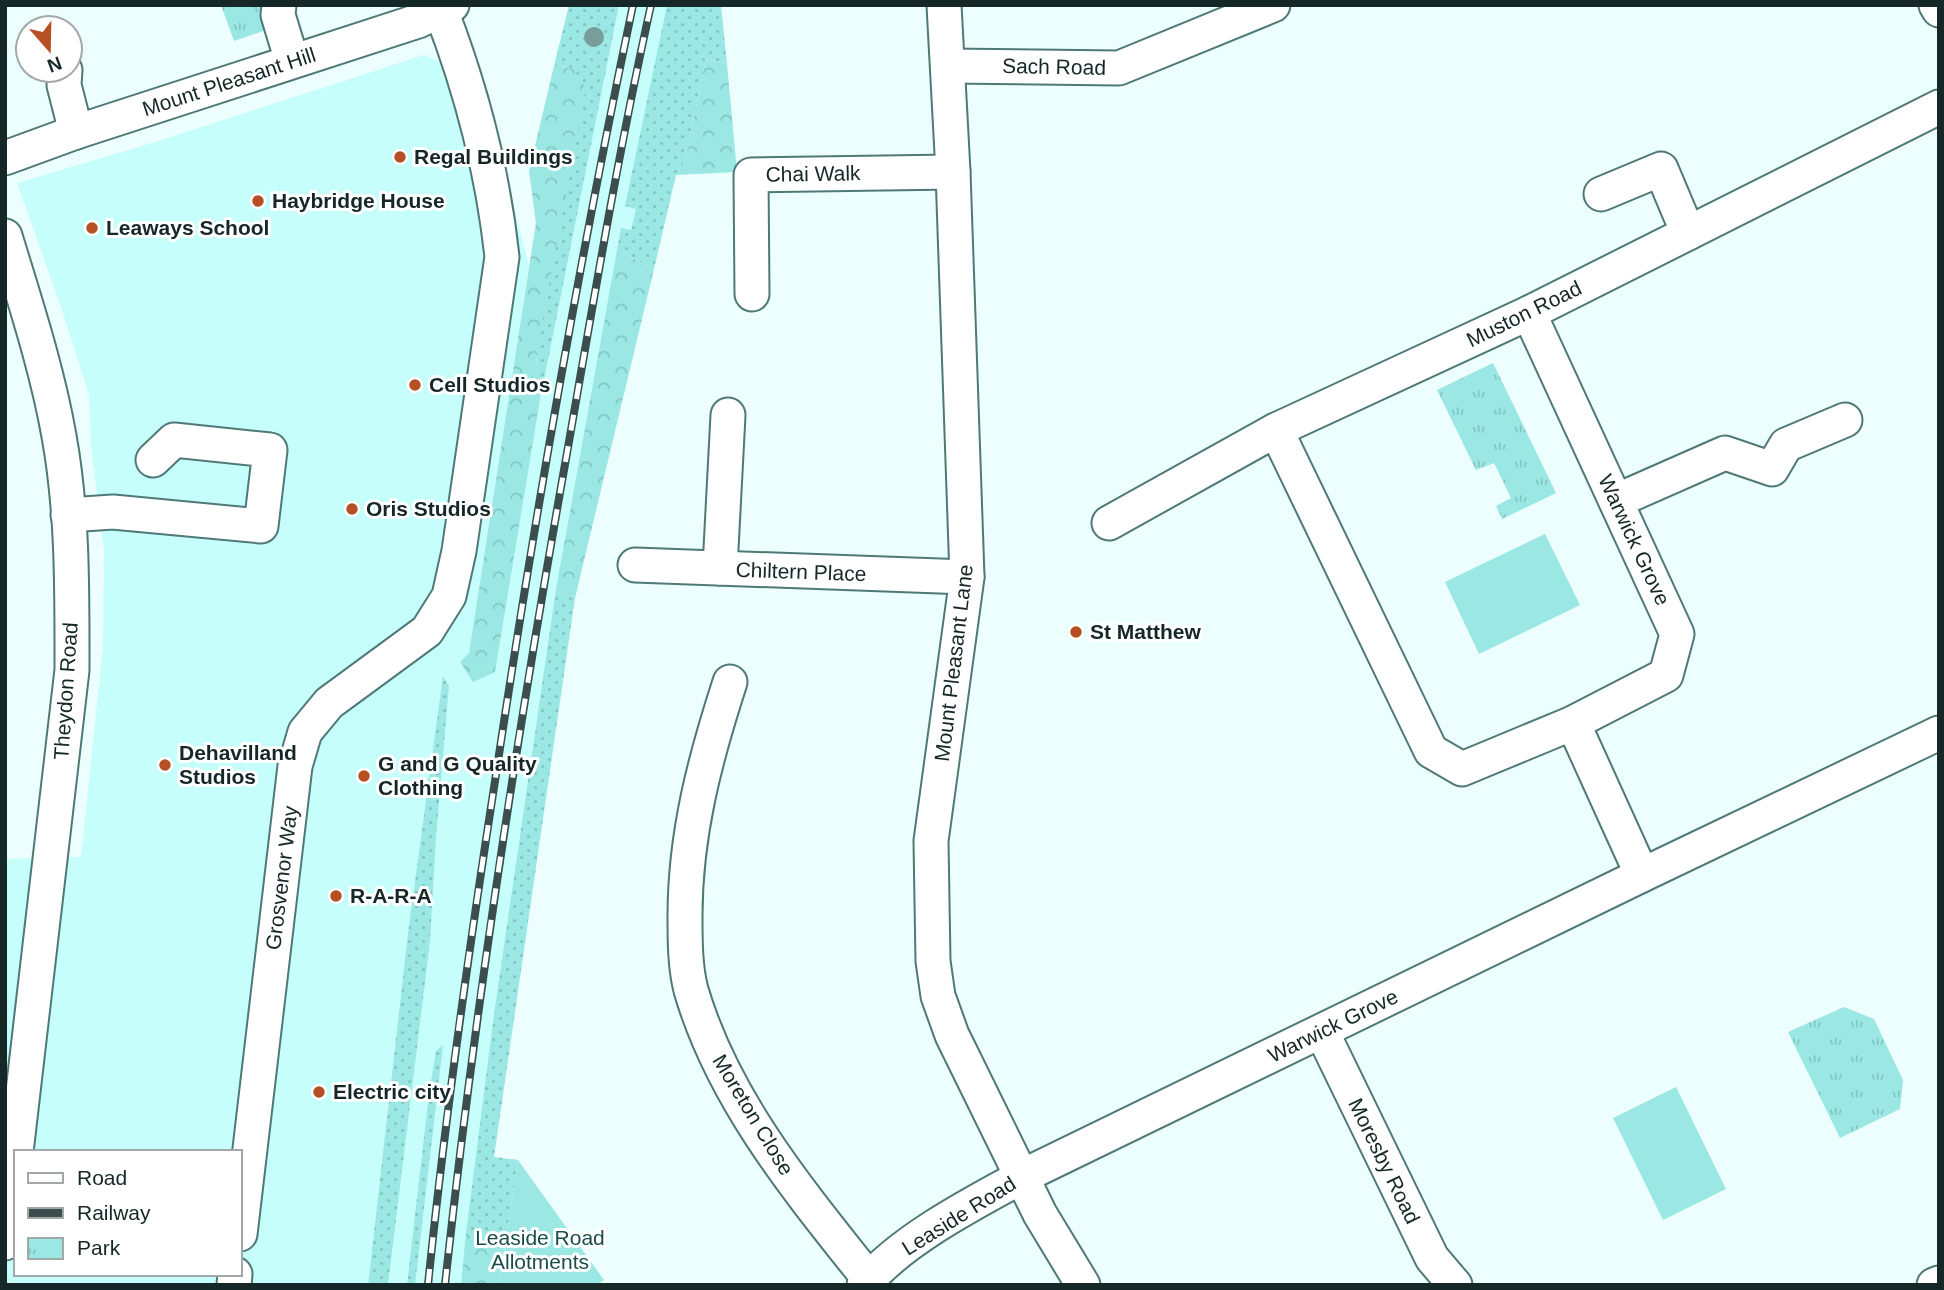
<svg xmlns="http://www.w3.org/2000/svg" width="1944" height="1290" font-family="Arial,sans-serif">
  <defs>
    <pattern id="grass-dots" width="8" height="8" patternUnits="userSpaceOnUse" patternTransform="scale(1.75)"><rect width="8" height="8" fill="#9ae7e3"/><path d="M2 2h.1M6 6h.1" fill="none" stroke="#84c6c3" stroke-width="1.8" stroke-linecap="round"/></pattern>
    <pattern id="forest-crowns" width="20" height="18" patternUnits="userSpaceOnUse" patternTransform="scale(1.75)"><rect width="20" height="18" fill="#9ae7e3"/><path d="M2 6a3 3 0 1 1 6 0M12 15a3 3 0 1 1 6 0" fill="none" stroke="#84c6c3"/></pattern>
    <pattern id="park-tufts" width="24" height="20" patternUnits="userSpaceOnUse" patternTransform="scale(1.75)"><rect width="24" height="20" fill="#9ae7e3"/><path d="M3 7l-1-3M5 7V3M7 7l1-3M15 17l-1-3M17 17v-4M19 17l1-3" fill="none" stroke="#84c6c3"/></pattern>
  </defs>
  <rect width="100%" height="100%" fill="#ecfefd"/>
  <!-- built -->
  <path fill="#c5fefb" fill-rule="evenodd" d="M 619,5 L 667,5 L 626,206 L 636,208 L 631,230 L 621,228 L 556,589 L 495,1007 L 461,1285 L 388,1285 L 430,942 L 436,838 L 449,687 L 444,677 L 408,933 L 368,1285 L 5,1285 L 5,859 L 81,857 L 103,647 L 104,550 L 91,445 L 89,395 L 61,307 L 17,183 L 149,144 L 424,55 L 440,62 L 445,80 L 477,69 L 529,265 L 469,654 L 460,662 L 495,672 L 540,400 ZM 16,1152 L 240,1152 L 240,1274 L 16,1274 Z"/>
  <!-- grass -->
  <g fill="url(#grass-dots)">
    <polygon points="569,5 619,5 540,400 536,355 573,69 554,66"/>
    <polygon points="667,5 721,5 727,64 706,59 685,161 676,175 654,269 617,250 621,228 631,230 636,209 625,206"/>
    <polygon points="556,589 575,598 494,1157 518,1160 505,1246 466,1233 495,1007"/>
    <polygon points="443,676 449,686 436,838 430,942 388,1285 368,1285 408,933"/>
    <polygon points="443,1045 415,1285 407,1285 429,1094 436,1051"/>
  </g>
  <!-- forest -->
  <g fill="url(#forest-crowns)">
    <polygon points="706,59 727,64 737,172 676,175 685,161"/>
    <polygon points="554,66 573,69 586,88 536,355 540,400 495,672 473,682 460,662 469,653 536,223 529,171"/>
    <polygon points="617,250 654,269 575,598 556,589"/>
    <polygon points="466,1233 505,1246 499,1285 461,1285"/>
  </g>
  <!-- park -->
  <g fill="url(#park-tufts)">
    <polygon points="221,5 267,5 269,29 234,41"/>
    <polygon points="1493,363 1556,493 1502,519 1496,506 1511,498 1494,463 1476,470 1437,390"/>
    <polygon points="1844,1007 1874,1019 1903,1080 1900,1109 1840,1138 1788,1032"/>
  </g>
  <!-- garden -->
  <g fill="#9ae7e3">
    <polygon points="1545,534 1580,605 1479,654 1445,582"/>
    <polygon points="1676,1087 1726,1189 1663,1220 1613,1118"/>
    <polygon points="518,1160 604,1280 597,1285 499,1285"/>
  </g>
  <g fill="none" stroke-linecap="round" stroke-linejoin="round">
    <defs>
      <g id="minor">
        <polyline points="279,5 278,15 292,61"/>
        <polyline points="944,5 953,172 967,577 931,841 933,961 938,996 952,1035 1040,1214 1083,1285"/>
        <polyline points="1936,5 1939,10"/>
        <polyline points="948,66 1119,68 1273,5"/>
        <polyline points="65,70 64,85 76,132"/>
        <polyline points="5,158 76,132 418,21 452,5"/>
        <polyline points="1601,194 1661,169 1688,233"/>
        <path d="M 5,236 C 25,302 47,368 59,436 C 73,513 72,593 72,670 L 16,1152"/>
        <polyline points="752,294 751,175 953,172"/>
        <polyline points="1276,430 1431,751 1462,769 1573,723 1666,675 1677,634 1529,313"/>
        <polyline points="1616,501 1725,453 1772,469 1786,445 1845,420"/>
        <polyline points="68,515 113,512 261,526 270,450 174,440 153,460"/>
        <polyline points="1109,523 1276,430 1529,313 1939,107"/>
        <polyline points="635,565 967,577"/>
        <polyline points="720,568 728,415"/>
        <path d="M 730,682 C 705,759 685,834 685,916 C 685,941 685,967 691,990 C 723,1100 799,1191 869,1279"/>
        <polyline points="1573,723 1642,875"/>
        <polyline points="1322,1032 1432,1258 1455,1285"/>
        <path d="M 240,1234 L 295,766 L 305,732 L 329,703 L 427,631 L 449,596 L 459,551 L 502,257 C 493,173 471,89 441,11"/>
        <polyline points="5,1243 16,1154"/>
        <polyline points="234,1285 235,1274"/>
        <path d="M 864,1285 C 900,1241 973,1203 1023,1176 L 1642,875 L 1939,733"/>
        <polyline points="1934,1285 1939,1283"/>
      </g>
    </defs>
    <!-- minor casing -->
    <use href="#minor" stroke="#4e7977" stroke-width="37"/>
    <!-- minor -->
    <use href="#minor" stroke="#fff" stroke-width="33"/>
    <defs>
      <g id="rail">
        <path d="M 428,1285 C 445,1116 469,949 495,781 C 534,521 579,262 633,5"/>
        <path d="M 445,1285 C 475,1006 518,729 567,453 C 593,304 618,154 651,5"/>
      </g>
    </defs>
    <!-- rail casing -->
    <use href="#rail" stroke="#3b4d4c" stroke-width="8"/>
    <!-- rail -->
    <use href="#rail" stroke="#fff" stroke-width="5" stroke-dasharray="16" stroke-linecap="butt"/>
  </g>
  <!-- trees -->
  <circle fill="#789d9b" cx="594" cy="37" r="10"/>
  <!-- markers -->
  <g fill="#b65024" stroke="#fff" stroke-width="2.5">
    <circle cx="400" cy="157" r="7"/>
    <circle cx="258" cy="201" r="7"/>
    <circle cx="92" cy="228" r="7"/>
    <circle cx="415" cy="385" r="7"/>
    <circle cx="352" cy="509" r="7"/>
    <circle cx="1076" cy="632" r="7"/>
    <circle cx="165" cy="765" r="7"/>
    <circle cx="364" cy="776" r="7"/>
    <circle cx="336" cy="896" r="7"/>
    <circle cx="319" cy="1092" r="7"/>
  </g>
  <g text-anchor="middle" stroke-width="6" stroke-linejoin="round" paint-order="stroke">
    <!-- street labels -->
    <g font-size="21" fill="#152726" stroke="#fff">
      <text transform="translate(1054 67) rotate(1)" y="7">Sach Road</text>
      <text transform="translate(229 82) rotate(-18)" y="7">Mount Pleasant Hill</text>
      <text transform="translate(813 174) rotate(-1)" y="7">Chai Walk</text>
      <text transform="translate(1524 314) rotate(-26)" y="7">Muston Road</text>
      <text transform="translate(1634 540) rotate(65)" y="7">Warwick Grove</text>
      <text transform="translate(801 572) rotate(2)" y="7">Chiltern Place</text>
      <text transform="translate(954 663) rotate(-83)" y="7">Mount Pleasant Lane</text>
      <text transform="translate(66 691) rotate(-86)" y="7">Theydon Road</text>
      <text transform="translate(282 878) rotate(-83)" y="7">Grosvenor Way</text>
      <text transform="translate(1333 1026) rotate(-26)" y="7">Warwick Grove</text>
      <text transform="translate(753 1115) rotate(59)" y="7">Moreton Close</text>
      <text transform="translate(1384 1161) rotate(64)" y="7">Moresby Road</text>
      <text transform="translate(959 1216) rotate(-32)" y="7">Leaside Road</text>
    </g>
    <!-- poi labels -->
    <g font-size="21" font-weight="bold" fill="#152726" stroke="#fff" text-anchor="start">
      <text x="414" y="164">Regal Buildings</text>
      <text x="272" y="208">Haybridge House</text>
      <text x="106" y="235">Leaways School</text>
      <text x="429" y="392">Cell Studios</text>
      <text x="366" y="516">Oris Studios</text>
      <text x="1090" y="639">St Matthew</text>
      <text x="179" y="760">Dehavilland<tspan x="179" dy="24">Studios</tspan></text>
      <text x="378" y="771">G and G Quality<tspan x="378" dy="24">Clothing</tspan></text>
      <text x="350" y="903">R-A-R-A</text>
      <text x="333" y="1099">Electric city</text>
    </g>
    <!-- park labels -->
    <g font-size="21" fill="#194d4b" stroke="#fff">
      <text x="540" y="1245">Leaside Road<tspan x="540" dy="24">Allotments</tspan></text>
    </g>
  </g>
  <!-- border -->
  <rect width="1944" height="1290" fill="none" stroke="#152726" stroke-width="14"/>
  <!-- legend -->
  <rect x="14" y="1150" width="228" height="126" fill="#ffffff" stroke="#a1a9a8" stroke-width="2"/>
  <rect x="28" y="1173" width="35" height="10" fill="#ffffff" stroke="#a1a9a8" stroke-width="2"/>
  <text x="77" y="1185" font-size="21" fill="#152726">Road</text>
  <rect x="28" y="1208" width="35" height="10" fill="#3b4d4c" stroke="#a1a9a8" stroke-width="2"/>
  <text x="77" y="1220" font-size="21" fill="#152726">Railway</text>
  <rect x="28" y="1238" width="35" height="21" fill="url(#park-tufts)" stroke="#a1a9a8" stroke-width="2"/>
  <text x="77" y="1255" font-size="21" fill="#152726">Park</text>
  <!-- north arrow -->
  <g transform="translate(49 49) rotate(160)"><circle r="33" fill="#ffffff" stroke="#a1a9a8" stroke-width="2"/>
  <path d="M0-5L12 26L0 18L-12 26Z" fill="#b65024"/>
  <text y="-10" font-size="19" font-weight="bold" text-anchor="middle" fill="#152726">N</text>
  </g>
</svg>
